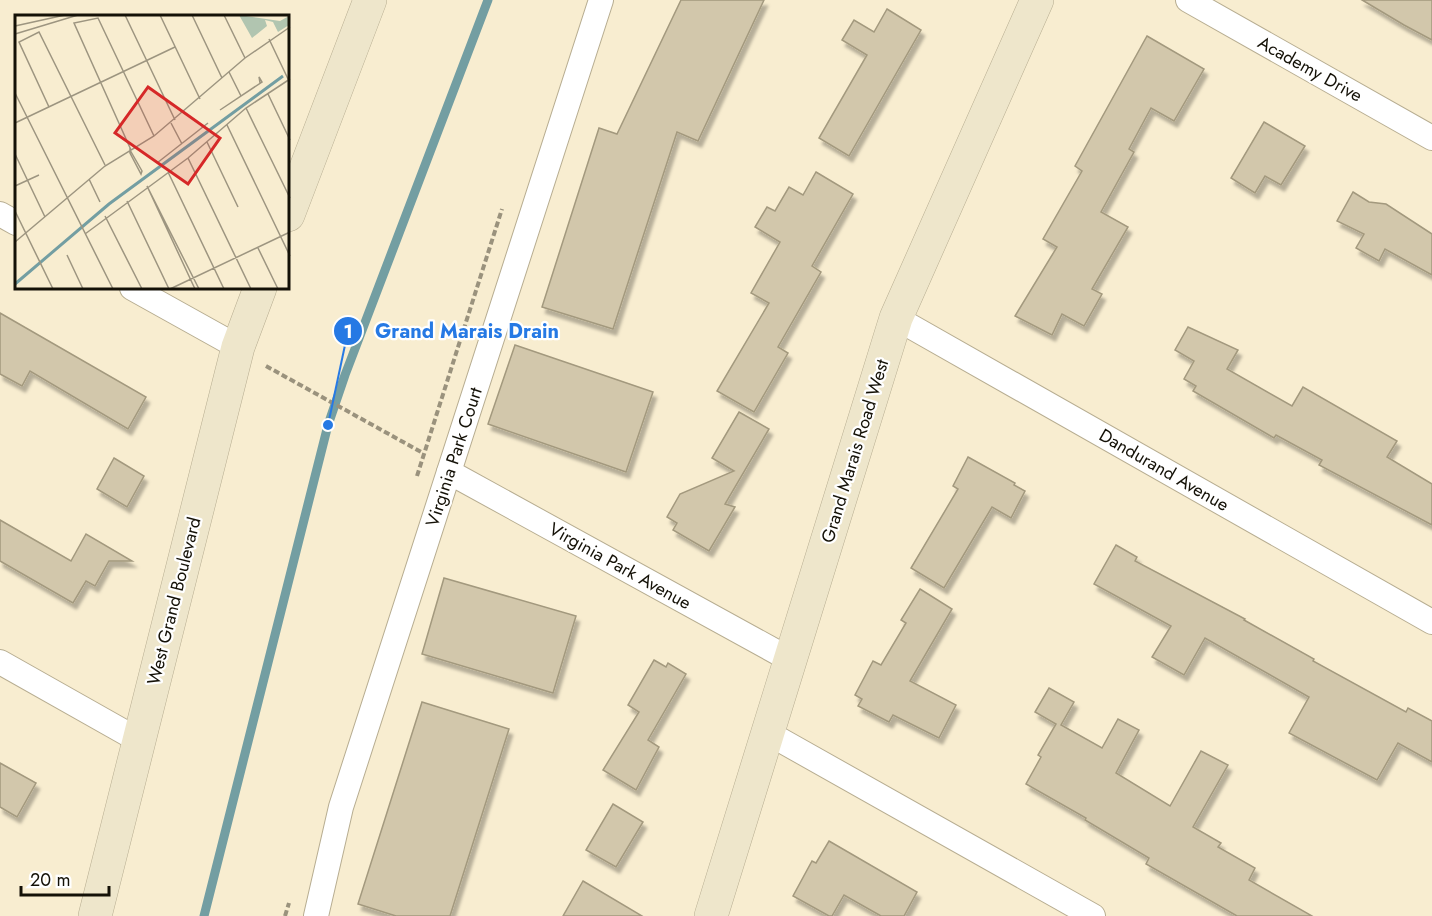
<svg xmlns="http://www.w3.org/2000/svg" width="1432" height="916" font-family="Jost,sans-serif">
  <defs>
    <filter id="shadow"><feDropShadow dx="3.5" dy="6" stdDeviation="1.5" flood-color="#0004"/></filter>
  </defs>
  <rect width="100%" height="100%" fill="#f8edd0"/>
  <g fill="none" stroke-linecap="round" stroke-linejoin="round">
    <!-- stream -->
    <polyline stroke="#739ea2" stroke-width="9" points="204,916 328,425 345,375 488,0"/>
  </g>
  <!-- building -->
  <g fill="#d2c7ab" stroke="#a3997e" stroke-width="1.5" filter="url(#shadow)">
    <polygon points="681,0 764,0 698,141 677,132 613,329 542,307 599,128 617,134"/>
    <polygon points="1362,0 1432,0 1432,40 1404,25"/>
    <polygon points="887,9 921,30 849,156 819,138 867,55 842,40 854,20 874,32"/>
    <polygon points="1147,36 1204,69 1174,121 1151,108 1129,149 1134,152 1101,212 1128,227 1092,289 1102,294 1084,326 1062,314 1052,335 1015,316 1057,247 1043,239 1082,171 1075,166"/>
    <polygon points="1264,122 1305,146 1281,185 1265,176 1255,193 1231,178"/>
    <polygon points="816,172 853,194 812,266 821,272 778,347 788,353 754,412 717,391 769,303 751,293 780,242 755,227 767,207 775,211 789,187 803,195"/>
    <polygon points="1353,192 1369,202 1386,204 1432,234 1432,275 1385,249 1379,261 1356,248 1364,234 1337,221"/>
    <polygon points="0,313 146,397 128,429 30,371 22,386 0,374"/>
    <polygon points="1188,327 1238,350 1227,369 1292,406 1303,387 1397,441 1387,457 1432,484 1432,525 1319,465 1322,460 1276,435 1274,438 1193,391 1196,386 1184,379 1194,361 1175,350"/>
    <polygon points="515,345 653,392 626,472 488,424"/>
    <polygon points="739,412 769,429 725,504 735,507 709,551 673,530 677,523 667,517 680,494 734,471 712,458"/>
    <polygon points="968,457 1015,483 1014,485 1025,491 1011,518 992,507 944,588 911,568 958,489 953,486"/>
    <polygon points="114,458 144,476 127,507 97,489"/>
    <polygon points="0,520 71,561 86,534 132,561 109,561 95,586 86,581 73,603 0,561"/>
    <polygon points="1116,545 1137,557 1135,561 1245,619 1244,620 1314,659 1313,661 1406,712 1408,708 1432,721 1432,762 1398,743 1377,780 1289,733 1309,697 1205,638 1184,675 1152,657 1171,626 1094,584"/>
    <polygon points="444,578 576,616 553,693 422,654"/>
    <polygon points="920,589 952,609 910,681 956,705 939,738 893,715 889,722 858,706 862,699 855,695 873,661 881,665 906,623 901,620"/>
    <polygon points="654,660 666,667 668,663 686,674 648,740 659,747 636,790 603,770 639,712 628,705"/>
    <polygon points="1049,688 1074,702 1061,725 1102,748 1118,719 1139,730 1116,773 1170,806 1201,751 1228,765 1193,827 1221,843 1218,847 1255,868 1249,880 1312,916 1237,916 1146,864 1149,858 1085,820 1086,818 1026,784 1041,757 1038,755 1056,724 1035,712"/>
    <polygon points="422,702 509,729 450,916 396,916 358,904"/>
    <polygon points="0,763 36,783 17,817 0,807"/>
    <polygon points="613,804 643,822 616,867 586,850"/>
    <polygon points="829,841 917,892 904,916 881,916 844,895 832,916 829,916 793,896 812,861 816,863"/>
    <polygon points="583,881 642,916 563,916"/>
  </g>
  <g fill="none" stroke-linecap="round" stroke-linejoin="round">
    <defs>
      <g id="street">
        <polyline points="1188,0 1432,138"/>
        <polyline points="0,214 16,223"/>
        <polyline points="132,288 238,347"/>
        <polyline points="896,318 1432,622"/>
        <polyline points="449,472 791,660"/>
        <polyline points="0,662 140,741"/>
        <polyline points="768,733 1093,916"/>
        <polyline points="316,916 341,807 601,0"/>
      </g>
      <g id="secondary">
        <polyline points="288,215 370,0"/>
        <polyline points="95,916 238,347 260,288"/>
        <polyline points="711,916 896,318 1037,0"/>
      </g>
    </defs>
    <!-- street casing -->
    <use href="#street" stroke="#b7ad91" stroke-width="26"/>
    <!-- secondary casing -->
    <use href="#secondary" stroke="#b7ad91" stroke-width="34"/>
    <!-- path -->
    <g stroke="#9a927d" stroke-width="4" stroke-dasharray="6 3" stroke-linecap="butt">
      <polyline points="266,366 423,453"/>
      <polyline points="417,476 502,209"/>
      <polyline points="285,916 289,903"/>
    </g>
    <!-- street -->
    <use href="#street" stroke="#fff" stroke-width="24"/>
    <!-- secondary -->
    <use href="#secondary" stroke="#eee6cb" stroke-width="33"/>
  </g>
  <g text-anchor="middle" stroke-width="4.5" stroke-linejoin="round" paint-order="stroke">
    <!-- street labels -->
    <g font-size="18" fill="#141107" stroke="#fff">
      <text transform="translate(1310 69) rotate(29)" y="6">Academy Drive</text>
      <text transform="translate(855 451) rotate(-73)" y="6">Grand Marais Road West</text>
      <text transform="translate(454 457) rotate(-72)" y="6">Virginia Park Court</text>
      <text transform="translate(1164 470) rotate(30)" y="6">Dandurand Avenue</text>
      <text transform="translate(620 566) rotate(29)" y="6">Virginia Park Avenue</text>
      <text transform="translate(174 601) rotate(-76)" y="6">West Grand Boulevard</text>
    </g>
  </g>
  <!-- overview -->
  <g transform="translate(15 15)">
    <rect width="274" height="274" fill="#f8edd0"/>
    <path d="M 224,0 L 265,6 L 274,1 L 274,10 L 263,17 L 258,7 L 250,5 L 252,11 L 237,23 Z" fill="#b1c5b0"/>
    <path fill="none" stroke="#739ea2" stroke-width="3" d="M 0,269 L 94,189 L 268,61"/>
    <path fill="none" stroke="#9d9580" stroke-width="1.5" d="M 110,0 L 160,105M 145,0 L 185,84M 177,0 L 207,63M 209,0 L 230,43M 0,11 L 50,0M 0,19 L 63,0M 254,24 L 274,66M 214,57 L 226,81M 0,78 L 98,274M 253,79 L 275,125M 34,92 L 4,27 L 24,17 L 90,150M 231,93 L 275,183M 205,95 L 247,67 L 244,62 L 245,68M 0,108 L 160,32M 156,108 L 167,129M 212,110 L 275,241M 192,127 L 223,192M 115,135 L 127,156 L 126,159 L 115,138 ZM 116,135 L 59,8 L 83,3 L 139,121M 0,139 L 30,202M 173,143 L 236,274M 142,148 L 193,108M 153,157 L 209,274M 74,164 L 85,187M 0,171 L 24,160M 132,171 L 184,274M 132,171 L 180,274M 112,186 L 154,274M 0,196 L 38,274M 90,201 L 127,274M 70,219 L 173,143 L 231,93 L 275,64M 0,227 L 90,151 L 139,121 L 230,43 L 275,12M 243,233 L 263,274M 52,240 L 68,274M 155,274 L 275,217"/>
    <path fill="#d62828" fill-opacity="0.15" stroke="#d62828" stroke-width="3" d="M 133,72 L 205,123 L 173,169 L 100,118 Z"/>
    <rect width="274" height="274" fill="none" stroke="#141107" stroke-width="3"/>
  </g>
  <!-- callouts -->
  <path fill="none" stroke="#2679e4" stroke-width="2" d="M328 425L348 331"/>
  <g fill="#2679e4" stroke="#fff" stroke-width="2">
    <circle cx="328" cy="425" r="6"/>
    <circle cx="348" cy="331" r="15"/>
  </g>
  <g font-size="18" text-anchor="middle" font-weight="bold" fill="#fff">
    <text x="348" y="338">1</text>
  </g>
  <g font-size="20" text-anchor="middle" font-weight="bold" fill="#2679e4" stroke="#fff" stroke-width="4.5" stroke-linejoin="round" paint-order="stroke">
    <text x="467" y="338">Grand Marais Drain</text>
  </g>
  <!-- scale -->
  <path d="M21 886v9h88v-9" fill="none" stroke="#141107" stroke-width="3"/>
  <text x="30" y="886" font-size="18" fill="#141107" stroke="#ffffff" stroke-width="4.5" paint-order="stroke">20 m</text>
</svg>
